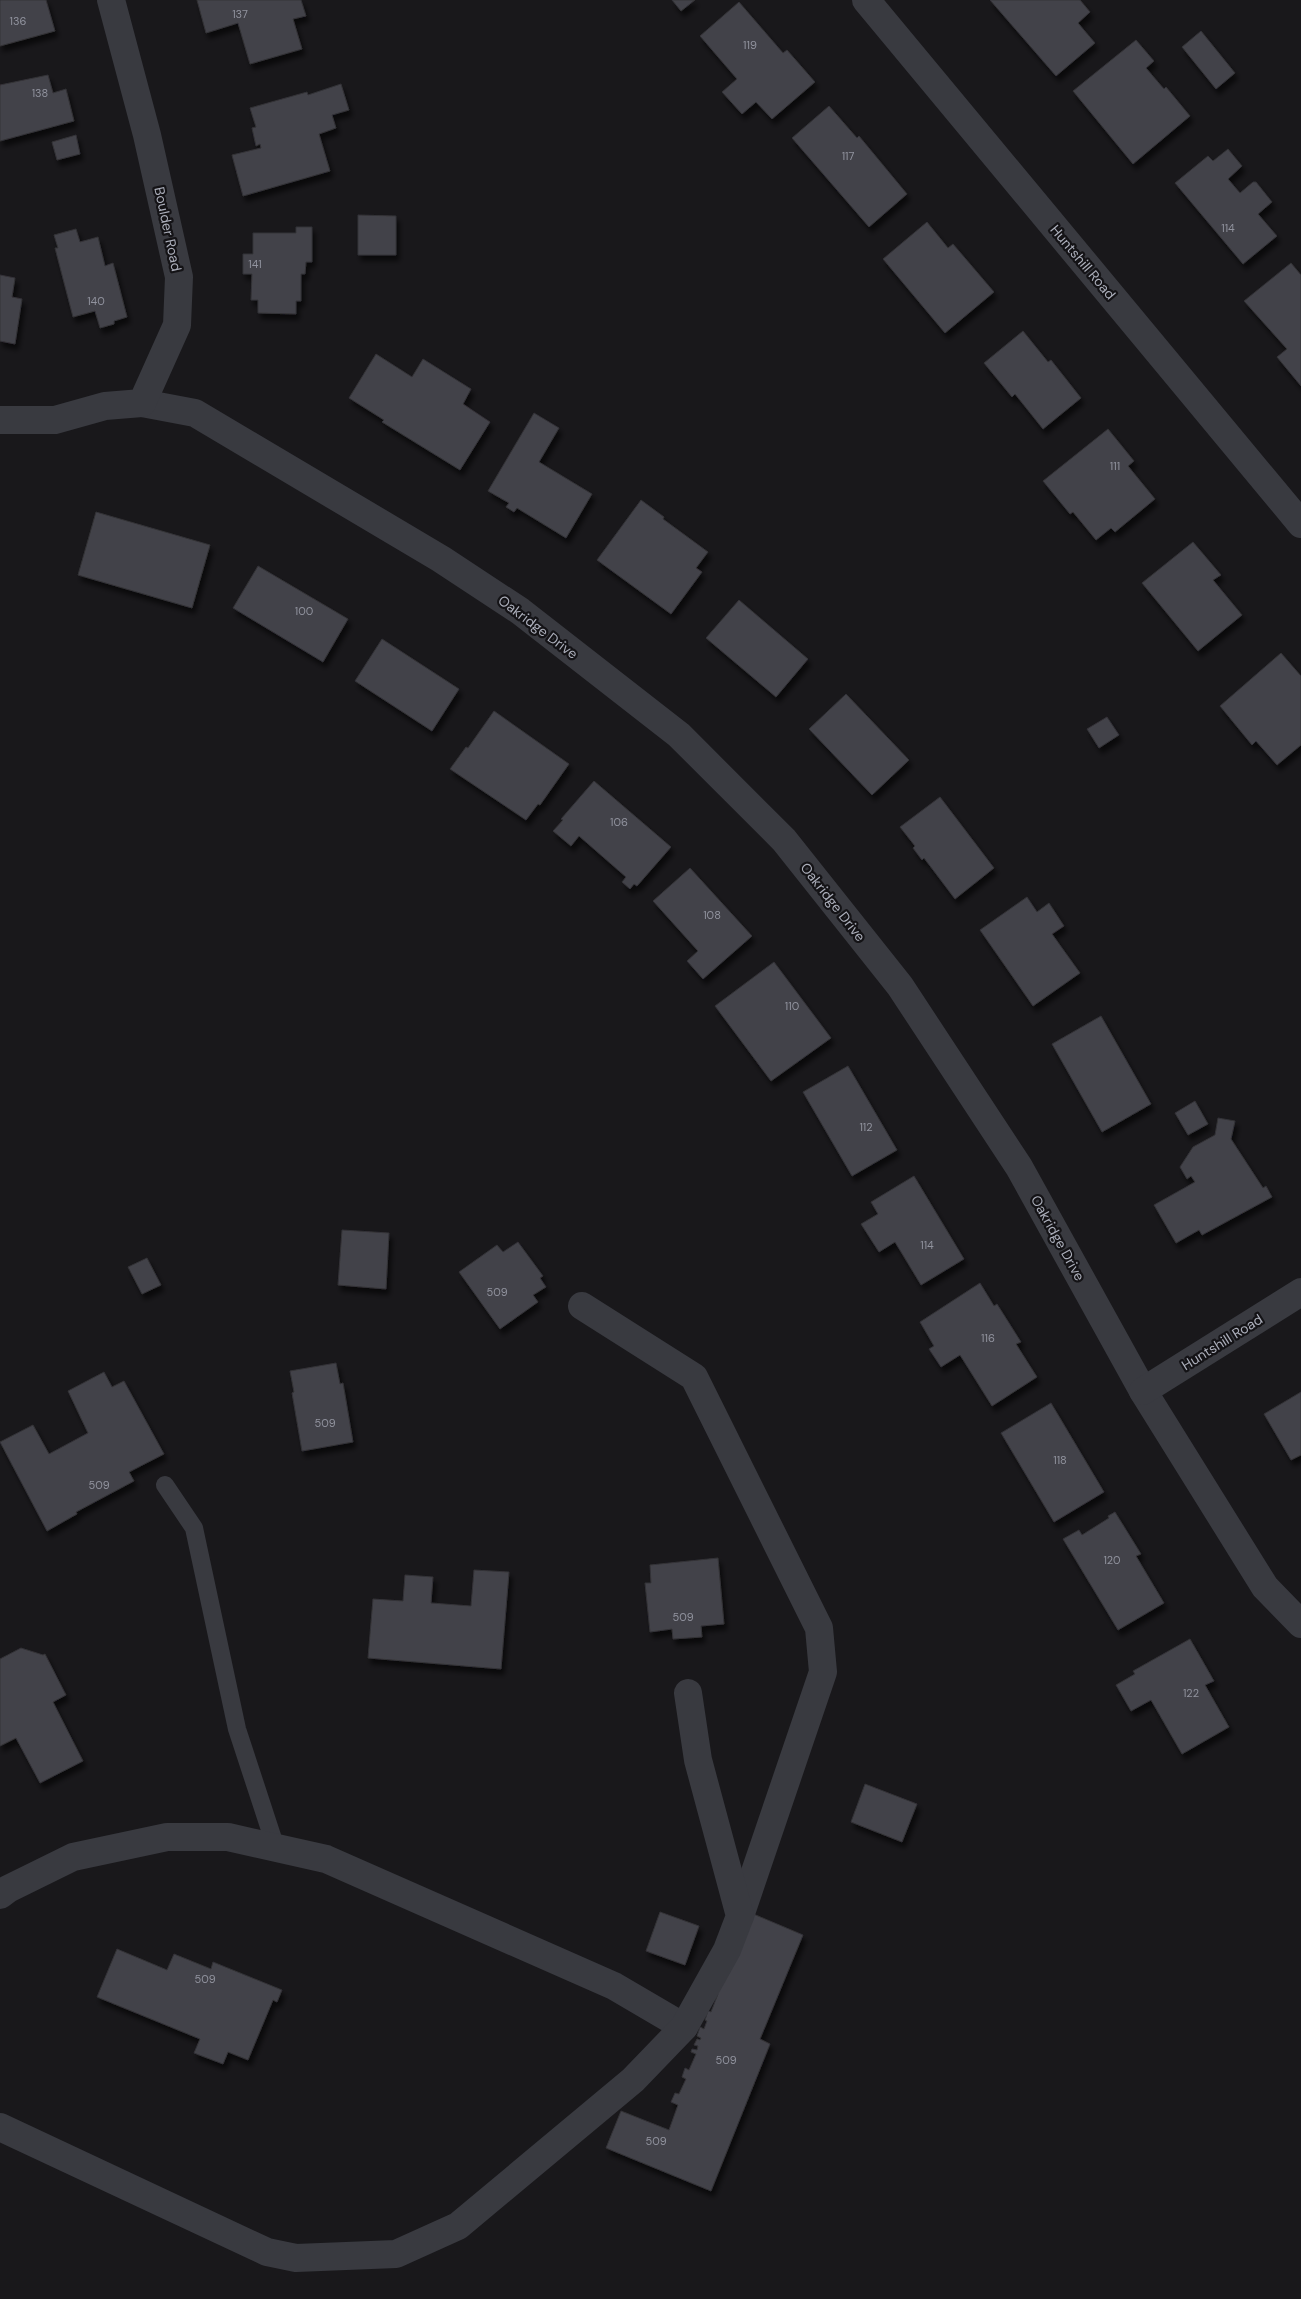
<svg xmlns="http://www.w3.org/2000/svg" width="1301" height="2299" font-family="'DM Sans',sans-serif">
  <defs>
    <filter id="shadow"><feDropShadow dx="3" dy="5.5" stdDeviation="2.5" flood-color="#0009"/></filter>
  </defs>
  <rect width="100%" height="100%" fill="#19181b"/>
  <!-- building -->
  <g fill="#434348" stroke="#333237" filter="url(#shadow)">
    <polygon points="0,0 46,0 55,31 0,46"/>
    <polygon points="197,0 301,0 306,16 293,19 302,49 250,64 238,23 206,33"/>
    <polygon points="672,0 695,0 681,11"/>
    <polygon points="990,0 1080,0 1090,12 1078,23 1095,43 1056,76"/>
    <polygon points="739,2 783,53 787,50 815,82 772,119 756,102 742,114 722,92 737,79 700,36"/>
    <polygon points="1201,31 1235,73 1216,89 1182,47"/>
    <polygon points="1136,40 1154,61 1146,68 1164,89 1166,87 1190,116 1133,164 1073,91"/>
    <polygon points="48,75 53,93 66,89 74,121 0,141 0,85"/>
    <polygon points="341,84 349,110 332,115 336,128 319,134 330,171 243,196 232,155 261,148 260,144 256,146 252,128 256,127 250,108 307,92 308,95"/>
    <polygon points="829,106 857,138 859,136 907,194 869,227 792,138"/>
    <polygon points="76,135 80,154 57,160 52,142"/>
    <polygon points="1228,149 1242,166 1228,179 1240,193 1253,182 1256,182 1272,202 1258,214 1277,236 1243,264 1175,183 1208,156 1213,161"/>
    <polygon points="358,215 396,216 396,255 358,255"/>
    <polygon points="927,222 948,248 953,244 994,292 945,333 883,259"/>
    <polygon points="296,227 312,227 312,262 306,262 305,274 301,274 301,301 296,301 296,314 258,313 258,300 251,300 252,274 243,274 243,254 253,254 253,233 296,233"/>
    <polygon points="76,229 80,242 98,237 105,266 113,263 127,317 114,321 114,324 100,328 95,311 73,317 55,248 58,248 54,235"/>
    <polygon points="1291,263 1301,275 1301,386 1277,357 1287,349 1244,301"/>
    <polygon points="0,275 15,278 12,297 22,299 15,344 0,341"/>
    <polygon points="1023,331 1048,362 1051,360 1081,398 1043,429 1015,394 1012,397 984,363"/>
    <polygon points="376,354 412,377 423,359 471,389 463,404 490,422 460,470 382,422 384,420 349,398"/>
    <polygon points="534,413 559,428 539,462 592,494 566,538 517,508 514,512 506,507 509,503 488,491"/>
    <polygon points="1108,429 1134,461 1128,466 1155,499 1115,532 1111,528 1096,540 1073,512 1070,514 1043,481"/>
    <polygon points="641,500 664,517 663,519 708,552 696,568 702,572 671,614 597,560"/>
    <polygon points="96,512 210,545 192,608 78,575"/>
    <polygon points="1193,542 1221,575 1213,580 1242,615 1198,651 1142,583"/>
    <polygon points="258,566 348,619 323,662 233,608"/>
    <polygon points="739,600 808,659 776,697 706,638"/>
    <polygon points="382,639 459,689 432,731 355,681"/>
    <polygon points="1281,653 1301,676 1301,745 1277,765 1256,741 1252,745 1220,706"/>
    <polygon points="846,694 909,760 872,795 809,729"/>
    <polygon points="494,711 569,764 540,805 538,804 526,820 450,769 466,747 468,748"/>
    <polygon points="1107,717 1119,735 1099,748 1087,729"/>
    <polygon points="594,781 671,847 637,886 634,884 630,889 622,882 626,877 579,836 571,846 553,831 563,820 561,819"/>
    <polygon points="940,797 994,868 955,899 924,858 922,860 913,848 915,846 900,827"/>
    <polygon points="690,868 752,936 703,979 687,961 698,951 653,901"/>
    <polygon points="1027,897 1037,912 1049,903 1064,926 1052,934 1080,973 1033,1006 980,930"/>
    <polygon points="774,962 831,1038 771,1081 715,1006"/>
    <polygon points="1101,1016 1151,1104 1102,1132 1052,1044"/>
    <polygon points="848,1066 897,1150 852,1176 803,1092"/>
    <polygon points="1195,1101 1208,1124 1188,1135 1175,1113"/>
    <polygon points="1218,1118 1235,1121 1231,1139 1263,1188 1266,1186 1272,1197 1202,1235 1199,1230 1176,1243 1154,1205 1195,1182 1191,1176 1187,1179 1180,1167 1193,1147 1215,1135"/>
    <polygon points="914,1176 964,1259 921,1285 895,1242 879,1252 861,1224 878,1214 871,1202"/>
    <polygon points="342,1230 389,1233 386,1289 338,1285"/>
    <polygon points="518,1242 543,1276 540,1278 546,1287 533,1295 538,1302 500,1329 459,1272 497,1245 503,1252"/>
    <polygon points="147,1258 161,1285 142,1294 128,1267"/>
    <polygon points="980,1283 994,1306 997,1304 1021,1342 1016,1344 1037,1377 992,1406 960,1355 941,1367 929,1349 934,1346 920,1322"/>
    <polygon points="336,1363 340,1384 343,1383 353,1442 302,1451 292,1393 294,1392 290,1371"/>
    <polygon points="104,1372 112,1387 124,1381 164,1454 129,1472 134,1481 76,1512 77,1514 47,1531 0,1442 33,1425 49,1454 88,1433 68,1391"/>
    <polygon points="1301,1392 1301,1455 1291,1460 1264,1414"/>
    <polygon points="1051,1403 1104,1492 1054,1522 1001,1433"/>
    <polygon points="1115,1512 1141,1554 1136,1556 1164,1603 1118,1630 1063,1539 1079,1530 1082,1535 1109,1518 1108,1516"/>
    <polygon points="718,1558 724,1624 701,1626 702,1637 673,1639 672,1629 650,1632 645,1583 651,1583 650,1565"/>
    <polygon points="474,1570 509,1572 501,1669 368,1658 373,1599 403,1601 405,1575 433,1577 431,1603 471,1606"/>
    <polygon points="1190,1639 1214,1681 1205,1685 1229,1727 1182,1754 1151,1700 1131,1711 1116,1685 1135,1674 1133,1671"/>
    <polygon points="21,1648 43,1655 45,1654 66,1695 53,1702 83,1761 40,1783 16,1738 0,1746 0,1659"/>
    <polygon points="865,1784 917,1804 902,1842 851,1822"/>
    <polygon points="660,1912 699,1926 685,1965 646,1951"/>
    <polygon points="751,1913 803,1935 760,2039 770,2044 711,2191 606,2148 621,2111 669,2130 678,2105 671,2102 675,2093 679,2094 686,2079 682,2077 685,2068 689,2070 696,2054 691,2052 692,2049 697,2050 698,2046 694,2045 697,2039 700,2040 701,2038 697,2036 700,2027 704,2029 707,2021 705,2020 708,2011 711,2012 718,1994 715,1993"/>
    <polygon points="117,1949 167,1970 174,1954 211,1969 213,1962 282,1990 277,2002 273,2000 248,2060 228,2052 223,2064 194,2053 200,2039 97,1997"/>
  </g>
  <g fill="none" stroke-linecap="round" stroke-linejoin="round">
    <!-- lane -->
    <polyline stroke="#393a40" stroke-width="18" points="165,1485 194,1528 237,1729 276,1848"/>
    <!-- street -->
    <g stroke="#393a40" stroke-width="28">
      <polyline points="866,0 1301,524"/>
      <polyline points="142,403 195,413 441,559 520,611 679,735 784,840 900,986 1019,1167 1143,1391 1265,1587 1301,1624"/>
      <polyline points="0,420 55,420 105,406 142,403 177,325 179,277 147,135 111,0"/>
      <polyline points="582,1306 694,1377 819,1628 823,1672 740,1916"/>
      <polyline points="1143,1391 1301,1292"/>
      <polyline points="0,1895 8,1889 73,1857 167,1837 228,1837 326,1859 614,1986 684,2027"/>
      <polyline points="0,2127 267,2252 296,2258 396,2254 458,2226 633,2080 684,2027 727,1950 740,1916 698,1760 688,1693"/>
    </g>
  </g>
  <g text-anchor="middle" stroke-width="4.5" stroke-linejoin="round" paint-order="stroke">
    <!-- number labels -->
    <g font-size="11" fill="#91939e">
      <text x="240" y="18">137</text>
      <text x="18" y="25">136</text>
      <text x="750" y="49">119</text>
      <text x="40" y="97">138</text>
      <text x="848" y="160">117</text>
      <text x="1228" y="232">114</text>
      <text x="255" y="268">141</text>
      <text x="96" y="305">140</text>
      <text x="1115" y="470">111</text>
      <text x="304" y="615">100</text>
      <text x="619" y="826">106</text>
      <text x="712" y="919">108</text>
      <text x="792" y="1010">110</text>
      <text x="866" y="1131">112</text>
      <text x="927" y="1249">114</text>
      <text x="497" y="1296">509</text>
      <text x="988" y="1342">116</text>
      <text x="325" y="1427">509</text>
      <text x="1060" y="1464">118</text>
      <text x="99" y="1489">509</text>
      <text x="1112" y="1564">120</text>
      <text x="683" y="1621">509</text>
      <text x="1191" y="1697">122</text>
      <text x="205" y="1983">509</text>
      <text x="726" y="2064">509</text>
      <text x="656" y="2145">509</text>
    </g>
    <!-- street labels -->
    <g font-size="14" fill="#abaeba" stroke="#141316">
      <text transform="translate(168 229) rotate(78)" y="5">Boulder Road</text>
      <text transform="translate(1083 262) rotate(50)" y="5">Huntshill Road</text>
      <text transform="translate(538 627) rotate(37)" y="5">Oakridge Drive</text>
      <text transform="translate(833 902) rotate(52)" y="5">Oakridge Drive</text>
      <text transform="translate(1058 1238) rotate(61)" y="5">Oakridge Drive</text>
      <text transform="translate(1222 1342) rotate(-32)" y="5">Huntshill Road</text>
    </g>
  </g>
</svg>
